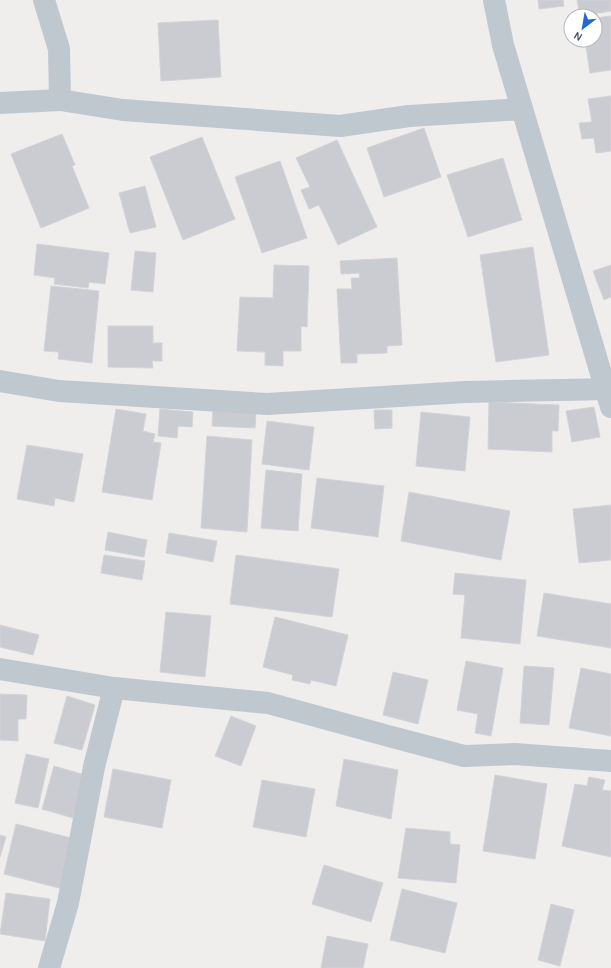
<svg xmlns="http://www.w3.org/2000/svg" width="611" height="968" font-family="Karla,sans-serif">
  <rect width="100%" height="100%" fill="#f0eeed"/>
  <!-- building -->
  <g fill="#cbccd2" stroke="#d2d3d9">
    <polygon points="538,0 563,0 564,6 539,9"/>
    <polygon points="577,0 611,0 611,11 580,16"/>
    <polygon points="611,16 611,70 590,73 585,40 595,40 595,18"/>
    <polygon points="218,20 221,77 161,81 158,23"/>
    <polygon points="611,96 611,151 596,153 594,138 582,139 579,123 592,122 588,99"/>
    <polygon points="424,128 441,177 384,197 367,148"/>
    <polygon points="62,134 75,165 72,166 89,208 41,228 11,154"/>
    <polygon points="202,137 235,219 183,240 150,157"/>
    <polygon points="337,140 377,227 338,245 319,205 309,209 301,190 310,187 296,158"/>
    <polygon points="503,158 522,220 468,237 447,175"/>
    <polygon points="280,161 307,238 262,253 235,177"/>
    <polygon points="145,186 156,227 130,233 119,193"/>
    <polygon points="37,244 109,253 105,284 89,282 88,288 54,284 55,278 34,275"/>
    <polygon points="533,247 549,355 496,362 480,255"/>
    <polygon points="135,251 156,253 153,292 131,290"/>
    <polygon points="397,258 402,345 387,346 387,353 357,354 357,363 341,363 337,289 352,289 351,278 360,278 359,273 341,274 340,261"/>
    <polygon points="274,265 309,266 307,327 301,326 301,351 283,351 283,366 265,365 265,352 237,351 240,297 273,298"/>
    <polygon points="611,265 611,297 604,300 593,271"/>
    <polygon points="51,286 99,291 92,363 58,359 59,352 44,351"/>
    <polygon points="108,326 153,326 153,343 162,343 162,361 152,361 153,368 108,367"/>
    <polygon points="489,402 559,405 558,431 552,431 552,452 488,449"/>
    <polygon points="594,407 600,437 572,442 566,411"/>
    <polygon points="116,409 146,414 143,431 155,434 153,442 161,443 152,500 102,492"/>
    <polygon points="160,409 193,412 192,427 178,426 177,438 158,436"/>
    <polygon points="213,410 256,412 255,428 212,426"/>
    <polygon points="374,410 392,410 392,428 375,429"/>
    <polygon points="421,412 470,417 465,471 416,466"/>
    <polygon points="267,421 314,427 309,470 262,464"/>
    <polygon points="207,436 252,440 247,532 201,528"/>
    <polygon points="27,445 83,454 74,502 55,498 54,506 17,499"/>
    <polygon points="266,470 302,474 298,531 261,528"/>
    <polygon points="317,478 384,486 378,537 311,528"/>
    <polygon points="409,492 510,511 501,560 401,541"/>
    <polygon points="611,505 611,560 579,563 573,509"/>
    <polygon points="108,532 147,540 144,557 105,550"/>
    <polygon points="169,533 217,541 213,562 166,553"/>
    <polygon points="104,555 145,561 142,580 101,573"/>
    <polygon points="236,555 339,569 332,617 230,604"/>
    <polygon points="455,573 526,580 520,644 461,638 465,595 453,594"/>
    <polygon points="544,593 611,604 611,648 537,636"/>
    <polygon points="166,612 211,616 205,677 160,672"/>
    <polygon points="275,617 348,635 336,686 311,680 310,684 292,680 293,675 263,667"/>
    <polygon points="0,625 39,635 33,655 0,647"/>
    <polygon points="466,661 503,668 491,736 475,733 478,714 457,710"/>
    <polygon points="524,666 554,668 549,725 520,723"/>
    <polygon points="581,668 611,674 611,720 610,725 611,725 611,736 569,728"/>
    <polygon points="393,672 428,680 418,724 383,715"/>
    <polygon points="0,694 27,695 26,719 18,719 18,741 0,740"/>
    <polygon points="67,696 95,705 82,750 54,743"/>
    <polygon points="231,716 256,726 241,766 215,756"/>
    <polygon points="26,754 49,759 38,808 15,803"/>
    <polygon points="344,759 398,770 391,819 336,806"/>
    <polygon points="54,766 85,775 73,818 42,809"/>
    <polygon points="113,769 171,780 162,828 104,817"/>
    <polygon points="495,775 547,784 535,859 483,851"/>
    <polygon points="589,777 605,780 602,790 611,791 611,857 562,846 575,784 587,786"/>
    <polygon points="262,780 315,789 306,837 253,827"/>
    <polygon points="16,824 75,839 63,889 4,874"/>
    <polygon points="406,828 450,832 450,844 460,845 456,883 398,878"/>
    <polygon points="0,835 6,837 0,857"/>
    <polygon points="324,865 383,883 371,922 312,904"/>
    <polygon points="402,889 457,903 445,953 390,940"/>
    <polygon points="6,893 50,899 45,941 0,934"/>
    <polygon points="551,904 574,910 560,966 538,960"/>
    <polygon points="327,936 368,944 363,968 321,968"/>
  </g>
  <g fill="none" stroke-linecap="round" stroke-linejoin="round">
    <!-- minor -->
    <g stroke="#bfc7cf" stroke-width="22">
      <polyline points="44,0 59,49 60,100 123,110 340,126 409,116 522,109"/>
      <polyline points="494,0 503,45 611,407"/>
      <polyline points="0,103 60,100"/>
      <polyline points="0,381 59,391 267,404 465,392 611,389"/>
      <polyline points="0,669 114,688 268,703 392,737 464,756 515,754 611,761"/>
      <polyline points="49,968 68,903 94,767 114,688"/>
    </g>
  </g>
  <!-- north arrow -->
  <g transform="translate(583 28) rotate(211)"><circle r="19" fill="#ffffff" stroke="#b5b9bd"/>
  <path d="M0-3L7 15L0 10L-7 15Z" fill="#2368d4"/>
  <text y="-6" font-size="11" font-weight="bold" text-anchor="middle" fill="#47505a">N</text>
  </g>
</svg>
